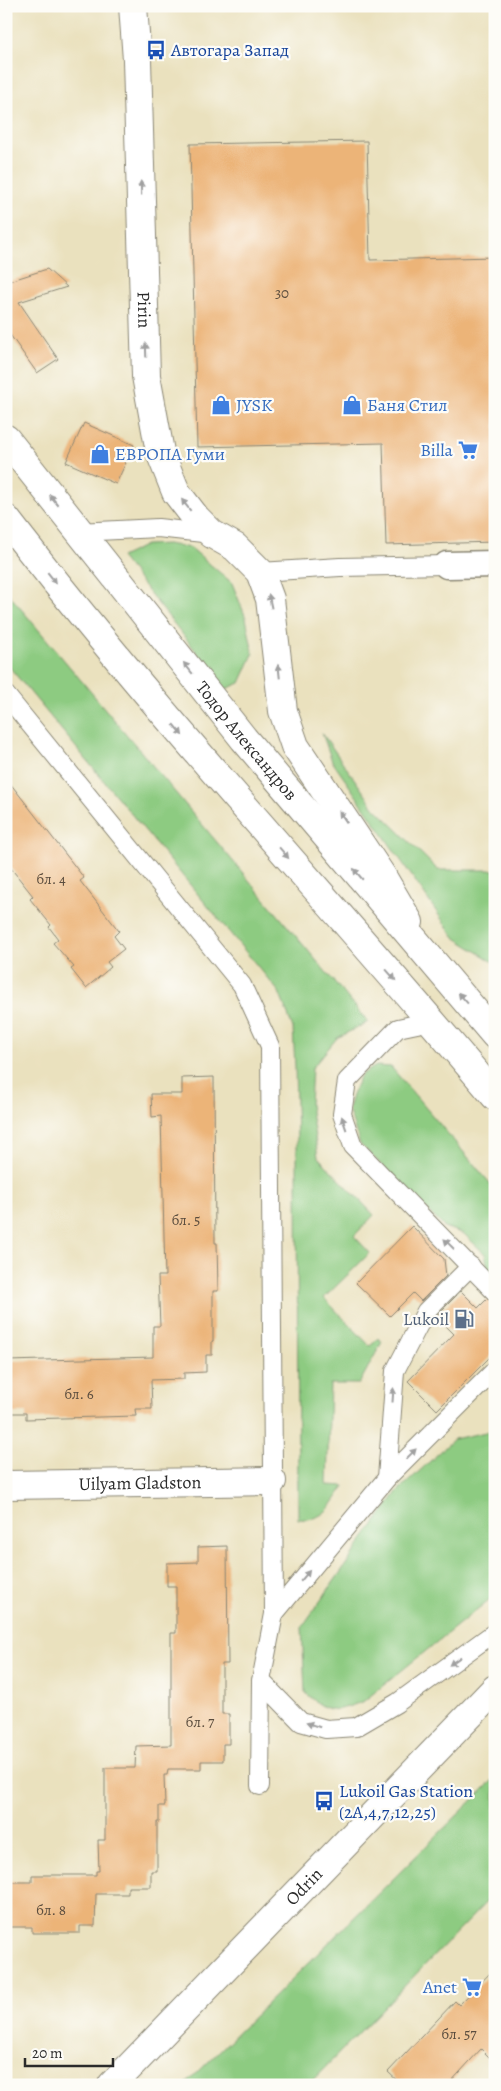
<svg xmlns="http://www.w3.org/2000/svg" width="501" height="2091" font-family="Alegreya,serif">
  <rect width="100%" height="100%" fill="#fdfcf7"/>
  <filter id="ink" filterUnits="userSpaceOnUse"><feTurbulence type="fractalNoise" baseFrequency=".02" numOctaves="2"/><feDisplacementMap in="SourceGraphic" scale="10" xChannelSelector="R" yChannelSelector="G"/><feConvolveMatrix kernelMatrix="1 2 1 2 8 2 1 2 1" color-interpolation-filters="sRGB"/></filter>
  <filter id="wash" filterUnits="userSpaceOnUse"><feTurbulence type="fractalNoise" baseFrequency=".0096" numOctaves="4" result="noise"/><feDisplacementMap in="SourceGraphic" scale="20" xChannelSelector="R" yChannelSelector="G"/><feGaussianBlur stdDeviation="1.12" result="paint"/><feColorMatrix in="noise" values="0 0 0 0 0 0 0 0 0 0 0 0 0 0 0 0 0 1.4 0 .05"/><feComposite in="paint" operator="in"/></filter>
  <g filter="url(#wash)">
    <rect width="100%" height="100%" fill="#eae1be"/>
    <!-- green -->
    <g fill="#8dcb81" stroke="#5c7b56">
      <polygon points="167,544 191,548 232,583 246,618 253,654 240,683 226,689 121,557 146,545"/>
      <path d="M 6,591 L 368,1022 L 337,1038 L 312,1068 L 310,1105 L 318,1157 L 374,1215 L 354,1236 L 370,1253 L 324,1298 L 370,1346 L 379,1338 L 382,1342 L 359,1384 L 330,1384 L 327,1485 L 345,1486 C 330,1506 326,1521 298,1519 L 297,1140 L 295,1067 L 293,1028 L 279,992 L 6,663 Z"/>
      <polygon points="322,733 374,807 438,870 495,870 495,963 454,937 332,761"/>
      <polygon points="376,1066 391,1067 495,1189 495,1277 488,1270 485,1254 464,1234 444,1227 360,1144 348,1109 352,1095 361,1075"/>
      <path d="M 495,1430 L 495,1595 L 364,1701 C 335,1712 329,1715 305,1692 L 302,1627 L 397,1492 L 454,1439 Z"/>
      <polygon points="495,1778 495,1893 308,2085 185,2085"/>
    </g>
    <g id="blocks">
      <!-- building -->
      <g fill="#ecb478">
        <polygon points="367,141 370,260 495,257 495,542 386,545 383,443 197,447 190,144"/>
        <polygon points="47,269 67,287 19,302 58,359 37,373 6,329 6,282"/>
        <polygon points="84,423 134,445 116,484 66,462"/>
        <polygon points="6,778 84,878 80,881 119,931 114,936 124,949 107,962 111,967 86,988 71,969 74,967 53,943 58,939 49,927 51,925 30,899 33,896 6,862"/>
        <polygon points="214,1077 215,1243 217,1243 218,1291 213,1291 213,1341 212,1341 212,1355 206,1355 206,1372 184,1373 184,1379 151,1380 152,1409 135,1409 136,1416 26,1419 26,1413 6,1413 6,1368 8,1368 8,1361 153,1357 153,1326 160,1326 158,1276 165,1276 161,1116 152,1117 151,1094 182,1094 182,1078"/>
        <polygon points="412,1226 444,1259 446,1276 421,1301 413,1293 390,1316 356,1283"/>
        <polygon points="461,1291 478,1308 487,1299 495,1302 495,1352 437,1410 408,1381 454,1334 436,1316"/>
        <polygon points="227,1546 228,1664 222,1664 222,1714 229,1714 229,1744 223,1744 223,1761 201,1761 201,1769 168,1769 167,1775 164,1775 165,1806 159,1806 159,1822 157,1822 157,1871 151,1871 151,1887 128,1887 128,1894 96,1894 95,1926 80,1926 80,1933 32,1933 32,1927 6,1927 6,1882 32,1882 32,1875 96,1875 96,1871 99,1871 98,1840 105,1840 105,1768 135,1768 136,1746 171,1745 171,1633 176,1633 176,1586 167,1586 167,1563 198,1562 198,1547"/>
        <polygon points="495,1968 495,2063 481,2049 448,2085 402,2085 388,2072 455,2001 459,2005"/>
      </g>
    </g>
  </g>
  <g filter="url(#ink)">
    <use href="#blocks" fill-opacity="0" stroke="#8a8674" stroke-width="1"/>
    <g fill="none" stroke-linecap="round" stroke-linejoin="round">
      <defs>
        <g id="service">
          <polyline points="78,532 158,528 212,534"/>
          <polyline points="260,572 340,567 447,565"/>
          <polyline points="6,695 242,985 270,1046 274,1614 261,1681 260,1786"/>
          <polyline points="431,1021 398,1028 347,1081 342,1114 353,1146 495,1292"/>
          <polyline points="387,1478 395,1371 426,1311 471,1266"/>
          <polyline points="274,1614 387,1478 495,1370"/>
          <polyline points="261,1681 301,1722 326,1729 356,1727 397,1703 495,1632"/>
        </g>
        <polyline id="pedestrian" points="447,565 495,564"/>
        <g id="minor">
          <path id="s1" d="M 133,6 L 137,60 L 146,376 L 160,452 L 176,492 L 196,518 L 212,534 L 235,547 L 260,572 L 270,599 L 283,711 L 295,746 L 382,876 L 409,922"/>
          <path id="s2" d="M 6,1485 L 272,1481"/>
        </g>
        <g id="secondary">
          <path id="s3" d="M 112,2085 L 495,1689"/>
        </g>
        <g id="primary">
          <path id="s4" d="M 6,439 L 244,739 L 495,1035"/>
          <path d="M 6,519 C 160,719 333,903 495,1096"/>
        </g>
      </defs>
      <!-- service casing -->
      <use href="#service" stroke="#8a8674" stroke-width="20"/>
      <!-- pedestrian casing -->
      <use href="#pedestrian" stroke="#8a8674" stroke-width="29"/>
      <!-- minor casing -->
      <use href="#minor" stroke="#8a8674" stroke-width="30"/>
      <!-- secondary casing -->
      <use href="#secondary" stroke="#8a8674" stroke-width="30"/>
      <!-- primary casing -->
      <use href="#primary" stroke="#8a8674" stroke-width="30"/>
      <!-- service -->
      <use href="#service" stroke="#fff" stroke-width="18"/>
      <!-- pedestrian -->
      <use href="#pedestrian" stroke="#fff" stroke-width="26"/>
      <!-- minor -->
      <use href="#minor" stroke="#fff" stroke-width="28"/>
      <!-- secondary -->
      <use href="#secondary" stroke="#fff" stroke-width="28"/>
      <!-- primary -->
      <use href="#primary" stroke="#fff" stroke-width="28"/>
    </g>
    <!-- one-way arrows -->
    <defs><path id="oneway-solid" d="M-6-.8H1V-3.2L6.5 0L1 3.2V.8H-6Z" transform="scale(1.25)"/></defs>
    <g fill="#a0a0a0">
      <use href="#oneway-solid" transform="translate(141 188) rotate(-92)"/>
      <use href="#oneway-solid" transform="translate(146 350) rotate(-92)"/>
      <use href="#oneway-solid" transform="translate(54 500) rotate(-128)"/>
      <use href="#oneway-solid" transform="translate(186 505) rotate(-128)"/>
      <use href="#oneway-solid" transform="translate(52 578) rotate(52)"/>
      <use href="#oneway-solid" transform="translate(270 601) rotate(-102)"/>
      <use href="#oneway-solid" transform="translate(188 668) rotate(-129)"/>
      <use href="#oneway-solid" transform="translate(279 671) rotate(-96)"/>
      <use href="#oneway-solid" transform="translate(178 730) rotate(50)"/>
      <use href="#oneway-solid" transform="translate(343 817) rotate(-124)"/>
      <use href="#oneway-solid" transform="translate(284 853) rotate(49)"/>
      <use href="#oneway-solid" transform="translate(358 874) rotate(-130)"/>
      <use href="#oneway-solid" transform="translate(391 975) rotate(49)"/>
      <use href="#oneway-solid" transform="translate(463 998) rotate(-131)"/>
      <use href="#oneway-solid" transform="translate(344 1123) rotate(-109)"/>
      <use href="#oneway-solid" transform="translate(449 1244) rotate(-135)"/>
      <use href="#oneway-solid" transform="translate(393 1395) rotate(-86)"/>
      <use href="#oneway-solid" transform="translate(411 1454) rotate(-45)"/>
      <use href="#oneway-solid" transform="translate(305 1576) rotate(-50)"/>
      <use href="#oneway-solid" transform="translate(455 1661) rotate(144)"/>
      <use href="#oneway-solid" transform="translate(313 1725) rotate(-163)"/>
    </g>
  </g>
  <!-- icons -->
  <defs>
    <symbol id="bus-bare" viewBox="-9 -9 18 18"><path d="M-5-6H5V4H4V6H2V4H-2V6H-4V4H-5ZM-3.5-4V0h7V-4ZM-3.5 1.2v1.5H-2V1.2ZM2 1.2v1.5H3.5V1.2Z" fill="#1a4fb4" stroke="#fdfcf7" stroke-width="2.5" paint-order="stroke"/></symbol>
    <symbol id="shop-bare" viewBox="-9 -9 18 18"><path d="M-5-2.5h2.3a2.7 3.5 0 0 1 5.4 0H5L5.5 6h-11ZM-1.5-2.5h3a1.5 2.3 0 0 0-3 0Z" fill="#3f7fe0" stroke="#fdfcf7" stroke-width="2.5" paint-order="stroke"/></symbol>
    <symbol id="supermarket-bare" viewBox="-9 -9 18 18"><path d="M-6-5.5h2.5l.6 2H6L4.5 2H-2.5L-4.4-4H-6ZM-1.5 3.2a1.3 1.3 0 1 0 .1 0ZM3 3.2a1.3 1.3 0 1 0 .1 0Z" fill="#3f7fe0" stroke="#fdfcf7" stroke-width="2.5" paint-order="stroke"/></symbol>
    <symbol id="fuel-bare" viewBox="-9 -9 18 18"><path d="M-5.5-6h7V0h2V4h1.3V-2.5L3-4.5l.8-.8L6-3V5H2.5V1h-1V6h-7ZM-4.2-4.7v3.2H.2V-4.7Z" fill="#5c6f8a" stroke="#fdfcf7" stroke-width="2.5" paint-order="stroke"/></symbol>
  </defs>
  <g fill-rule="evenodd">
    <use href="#bus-bare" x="142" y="36" width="28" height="28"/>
    <use href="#shop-bare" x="207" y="391" width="28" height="28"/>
    <use href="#shop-bare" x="338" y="391" width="28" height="28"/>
    <use href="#supermarket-bare" x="454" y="436" width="28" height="28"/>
    <use href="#shop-bare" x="86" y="440" width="28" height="28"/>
    <use href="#fuel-bare" x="450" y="1305" width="28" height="28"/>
    <use href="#bus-bare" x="310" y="1787" width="28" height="28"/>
    <use href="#supermarket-bare" x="458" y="1973" width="28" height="28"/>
  </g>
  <g text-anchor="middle" stroke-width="4.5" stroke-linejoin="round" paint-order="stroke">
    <!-- number labels -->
    <g font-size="15" fill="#5b4d3e">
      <text x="282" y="298">30</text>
      <text x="51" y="884">бл. 4</text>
      <text x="186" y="1225">бл. 5</text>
      <text x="79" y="1399">бл. 6</text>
      <text x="200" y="1727">бл. 7</text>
      <text x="51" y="1915">бл. 8</text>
      <text x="459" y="2039">бл. 57</text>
    </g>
    <!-- transit labels -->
    <g font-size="18" fill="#164399" stroke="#fdfcf7" text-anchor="start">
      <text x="171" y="56">Автогара Запад</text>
      <text x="339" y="1797">Lukoil Gas Station<tspan x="339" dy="21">(2A,4,7,12,25)</tspan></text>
    </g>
    <!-- street labels -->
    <g font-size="18" fill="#2b2b2b" stroke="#fdfcf7">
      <text dy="6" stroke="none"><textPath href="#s1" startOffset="304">Pirin</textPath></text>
      <text dy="6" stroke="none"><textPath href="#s4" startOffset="386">Тодор Александров</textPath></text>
      <text dy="6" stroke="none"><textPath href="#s2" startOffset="134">Uilyam Gladston</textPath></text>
      <text dy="6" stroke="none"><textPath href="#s3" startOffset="276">Odrin</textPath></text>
    </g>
    <!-- shop labels -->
    <g font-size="18" fill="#366cbe" stroke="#fdfcf7" text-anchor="start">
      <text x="236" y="411">JYSK</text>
      <text x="367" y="411">Баня Стил</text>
      <text x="453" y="456" text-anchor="end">Billa</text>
      <text x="115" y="460">ЕВРОПА Гуми</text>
      <text x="457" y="1993" text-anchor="end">Anet</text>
    </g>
    <!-- service labels -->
    <g font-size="18" fill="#4e5e75" stroke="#fdfcf7" text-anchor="end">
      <text x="449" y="1325">Lukoil</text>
    </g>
  </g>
  <!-- margin -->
  <rect width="501" height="2091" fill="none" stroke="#fdfcf7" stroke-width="25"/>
  <!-- scale -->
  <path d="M25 2058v8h88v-8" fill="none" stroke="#2b2b2b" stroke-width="2.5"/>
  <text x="32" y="2058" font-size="15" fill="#2b2b2b" stroke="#fdfcf7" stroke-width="4" paint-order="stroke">20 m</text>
</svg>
